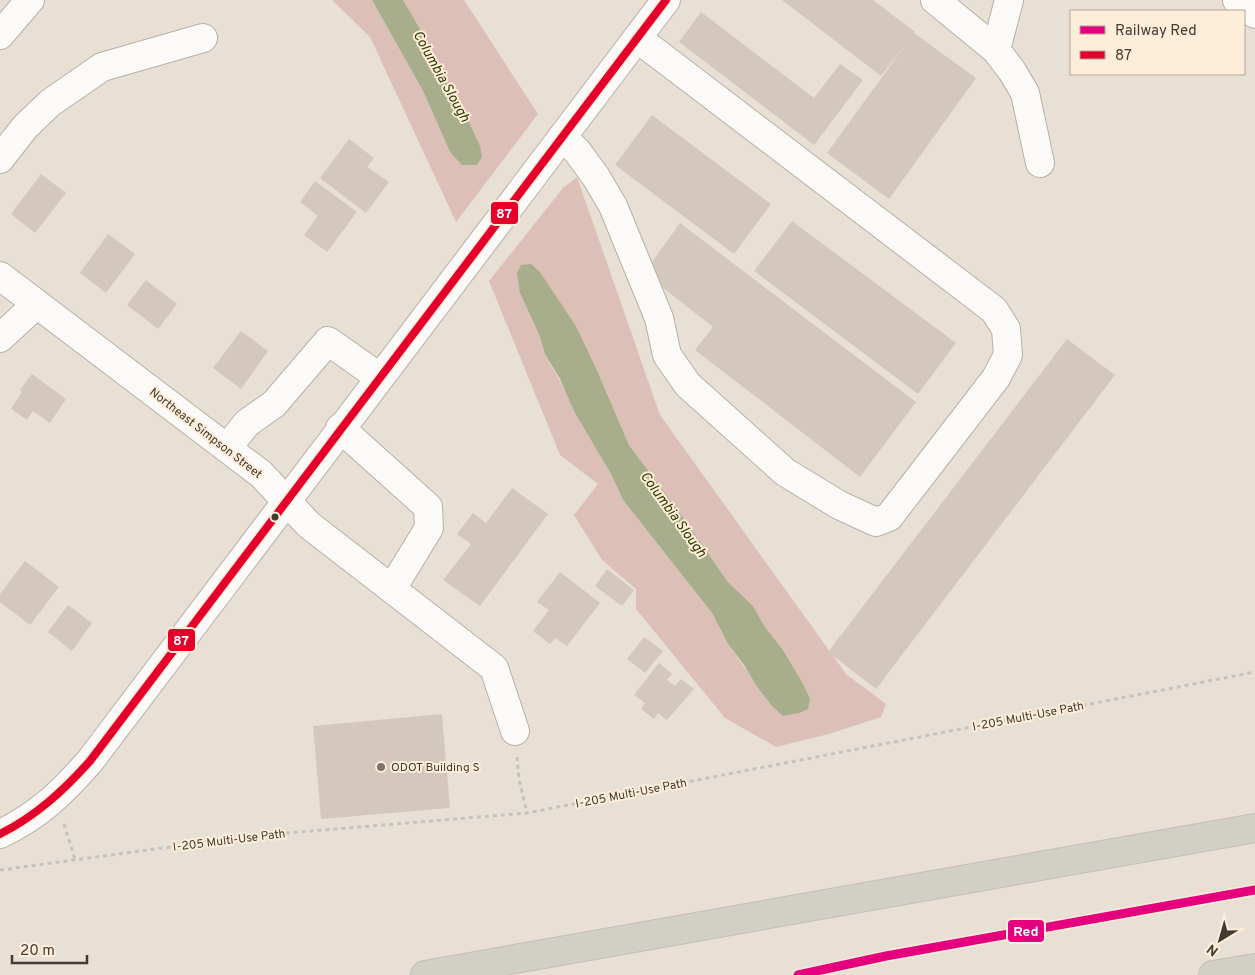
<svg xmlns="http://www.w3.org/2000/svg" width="1255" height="975" font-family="Overpass,sans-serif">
  <rect width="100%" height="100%" fill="#e8e0d4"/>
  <!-- green -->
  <g fill="#dcc0b7" fill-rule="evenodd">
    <polygon points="332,0 372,0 423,91 450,152 467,118 450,91 430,46 403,0 464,0 538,114 456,222 370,37"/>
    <path d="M 577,177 L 660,415 L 846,674 L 886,704 L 881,717 L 829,734 L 776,747 L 725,718 L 636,609 L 636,589 L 602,560 L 574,515 L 598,484 L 560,455 L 489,281 L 563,188 ZM 540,272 L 576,326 L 596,368 L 629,445 L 682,516 L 728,582 L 753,606 L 765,627 L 783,650 L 801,680 L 810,698 L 771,705 L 728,644 L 712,613 L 623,500 L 611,474 L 545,354 L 539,334 Z"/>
  </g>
  <!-- water -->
  <g fill="#a8ae8b">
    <polygon points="372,0 403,0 430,46 450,91 467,118 480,146 482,157 477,165 462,165 450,152 423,91"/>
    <polygon points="531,264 540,272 576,326 596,368 629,445 682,516 728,582 753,606 765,627 783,650 801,680 810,698 808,709 799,713 783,716 771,705 756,685 744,665 728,644 712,613 623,500 611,474 574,411 560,379 545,354 539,334 520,293 517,273 521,265"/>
  </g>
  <!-- building -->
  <g fill="#d4c8bd">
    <polygon points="782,0 873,0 915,32 914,33 976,78 889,199 827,153 906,44 881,76"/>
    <polygon points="701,12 814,98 840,64 863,80 814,145 679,42"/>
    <polygon points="652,115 771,204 734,254 615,165"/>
    <polygon points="349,139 374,158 367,167 389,182 366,213 320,178"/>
    <polygon points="41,174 66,193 35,233 11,214"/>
    <polygon points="315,181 357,212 327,252 304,235 318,216 300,202"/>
    <polygon points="792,221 956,343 918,394 754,271"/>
    <polygon points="680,223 916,402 860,477 695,350 713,327 644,273"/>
    <polygon points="108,234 135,254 106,293 80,273"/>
    <polygon points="146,280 177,304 158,329 127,305"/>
    <polygon points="241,331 268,351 241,389 213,368"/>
    <polygon points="1067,339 1115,375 876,689 828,652"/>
    <polygon points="32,374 66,399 50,423 33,411 27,420 11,409 22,392 20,390"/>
    <polygon points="512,488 548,514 480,606 443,580 471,544 457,534 473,513 486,523"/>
    <polygon points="25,561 59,587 30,625 0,602 0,594"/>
    <polygon points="607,569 634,590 622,606 595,586"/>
    <polygon points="560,572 600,603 567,646 555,638 550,644 533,631 549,610 537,602"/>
    <polygon points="68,605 92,623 72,651 48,632"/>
    <polygon points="644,637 663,651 645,673 627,659"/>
    <polygon points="659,663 672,674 667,680 675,686 681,679 694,689 667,720 658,713 654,719 641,709 645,703 634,695"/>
    <polygon points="442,714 450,808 321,819 313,726"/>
  </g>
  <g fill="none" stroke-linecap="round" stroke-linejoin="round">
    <defs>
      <g id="minor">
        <polyline points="935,0 996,50 1012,71 1025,93 1040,163"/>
        <polyline points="1237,0 1255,14"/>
        <polyline points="0,35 30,0"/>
        <polyline points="996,50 1009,0"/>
        <polyline points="562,137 577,151 596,177 613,206 659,318 667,355 688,385 785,472 839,505 876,522 889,517 996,378 1008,355 1006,329 994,310 637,38"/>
        <polyline points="0,159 25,127 50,103 102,67 203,38"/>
        <polyline points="0,276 261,474 309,525 494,668 515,731"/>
        <polyline points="0,338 37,304"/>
        <polyline points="340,428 428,507 429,528 399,577 390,587"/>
        <polyline points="227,448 247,423 274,404 328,341 379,377"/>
        <path d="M 0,834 C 38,816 62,793 90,761 L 666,0"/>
      </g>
      <g id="highway">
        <polyline points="425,975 1255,828"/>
        <polyline points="1213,975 1255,968"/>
      </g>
    </defs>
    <!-- minor casing -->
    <use href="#minor" stroke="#b6b0a7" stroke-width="30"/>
    <!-- highway casing -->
    <use href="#highway" stroke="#c3beb8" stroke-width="30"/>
    <!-- path -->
    <g stroke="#c5c3bf" stroke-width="3" stroke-dasharray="4 4" stroke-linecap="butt">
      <polyline points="517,757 519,779 527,813"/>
      <polyline points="64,824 75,859"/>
      <polyline points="0,870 251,836 527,813 1255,672"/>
    </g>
    <!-- minor -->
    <use href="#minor" stroke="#fcfaf9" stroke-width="28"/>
    <!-- highway -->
    <use href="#highway" stroke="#d2cfc4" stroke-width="28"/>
    <defs>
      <path id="bus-1" d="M 0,834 C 36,816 63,791 90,761 L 666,0"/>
    </defs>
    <!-- bus-1 casing -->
    <use href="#bus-1" stroke="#feeed9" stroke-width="11"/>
    <!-- bus-1 -->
    <use href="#bus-1" stroke="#e4002b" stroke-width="8"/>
    <defs>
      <polyline id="rail-1" points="798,975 886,956 1255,890"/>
    </defs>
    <!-- rail-1 casing -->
    <use href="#rail-1" stroke="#feeed9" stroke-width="12"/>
    <!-- rail-1 -->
    <use href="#rail-1" stroke="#e5007d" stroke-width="9"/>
  </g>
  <!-- markers -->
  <circle fill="#423b33" stroke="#feeed9" stroke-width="2" cx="275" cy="517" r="4.5"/>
  <circle fill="#7c756b" stroke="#feeed9" stroke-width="2" cx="381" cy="767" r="5"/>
  <g text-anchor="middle" stroke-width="4" stroke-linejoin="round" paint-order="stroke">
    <!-- street labels -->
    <g font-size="12" fill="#423b33" stroke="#feeed9">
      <text transform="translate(206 433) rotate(38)" y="4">Northeast Simpson Street</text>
      <text transform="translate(1028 716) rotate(-11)" y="4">I-205 Multi-Use Path</text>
      <text transform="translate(631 793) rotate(-11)" y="4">I-205 Multi-Use Path</text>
      <text transform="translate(229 840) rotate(-7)" y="4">I-205 Multi-Use Path</text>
    </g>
    <!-- poi labels -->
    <g font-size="12" fill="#423b33" stroke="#feeed9" text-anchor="start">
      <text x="391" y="771">ODOT Building S</text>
    </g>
    <!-- water labels -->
    <g font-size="14" font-style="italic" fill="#2f3a02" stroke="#feeed9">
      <text transform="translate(442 76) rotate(61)" y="5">Columbia Slough</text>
      <text transform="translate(674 514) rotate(54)" y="5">Columbia Slough</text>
    </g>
  </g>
  <g stroke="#feeed9" stroke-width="2">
    <rect x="490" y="201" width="29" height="24" rx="5" fill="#e4002b"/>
    <rect x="167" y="628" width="29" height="24" rx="5" fill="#e4002b"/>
    <rect x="1007" y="919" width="38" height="24" rx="5" fill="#e5007d"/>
  </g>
  <g font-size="14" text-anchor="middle" font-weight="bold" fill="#fff">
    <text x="504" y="218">87</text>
    <text x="181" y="645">87</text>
    <text x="1026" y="936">Red</text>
  </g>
  <!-- legend -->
  <rect x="1070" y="10" width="175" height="65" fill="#feeed9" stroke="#b3a697"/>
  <rect x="1080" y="26" width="25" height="8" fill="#e5007d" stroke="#b3a697"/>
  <text x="1115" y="35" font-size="15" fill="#423b33">Railway Red</text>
  <rect x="1080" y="51" width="25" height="8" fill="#e4002b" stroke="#b3a697"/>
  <text x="1115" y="60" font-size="15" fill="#423b33">87</text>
  <!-- north arrow -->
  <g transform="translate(1220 940) rotate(217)" stroke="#feeed9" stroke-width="4" paint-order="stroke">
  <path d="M0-4L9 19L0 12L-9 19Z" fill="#423b33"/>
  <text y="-8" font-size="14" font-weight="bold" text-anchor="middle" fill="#423b33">N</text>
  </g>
  <!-- scale -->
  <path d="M12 955v8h75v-8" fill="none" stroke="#423b33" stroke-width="2.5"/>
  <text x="20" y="955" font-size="15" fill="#423b33" stroke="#feeed9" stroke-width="4" paint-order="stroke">20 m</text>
</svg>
